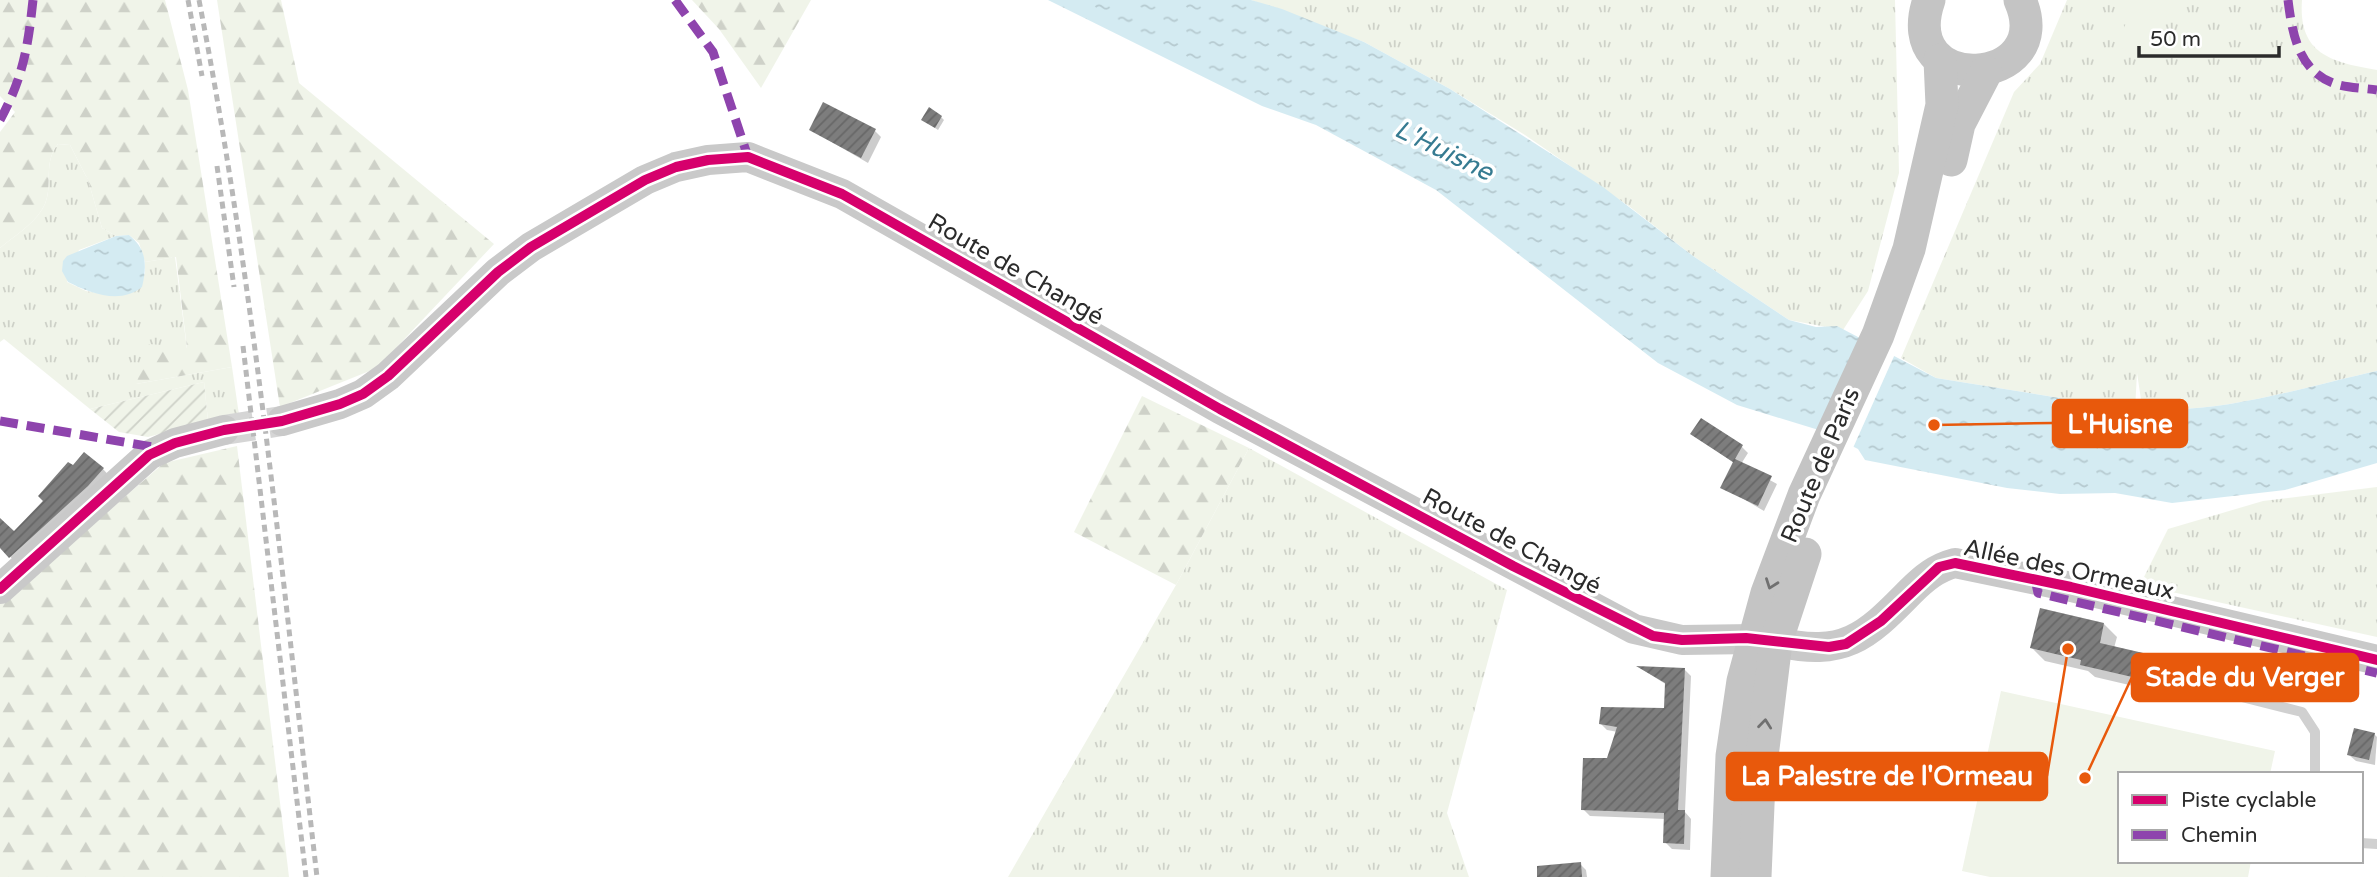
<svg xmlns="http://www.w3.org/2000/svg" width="2377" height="877" font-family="'Varela Round',sans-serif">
  <defs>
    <pattern id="grass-tufts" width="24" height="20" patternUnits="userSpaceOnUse" patternTransform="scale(1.75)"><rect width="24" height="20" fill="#f0f4e9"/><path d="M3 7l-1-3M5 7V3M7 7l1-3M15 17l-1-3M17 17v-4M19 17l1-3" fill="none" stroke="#ced1c8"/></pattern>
    <pattern id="forest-firs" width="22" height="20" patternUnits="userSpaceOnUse" patternTransform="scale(1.75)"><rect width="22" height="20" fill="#f0f4e9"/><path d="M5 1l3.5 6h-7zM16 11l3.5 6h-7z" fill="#ced1c8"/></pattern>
    <pattern id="garden-furrows" width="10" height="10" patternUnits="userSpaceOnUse" patternTransform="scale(1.75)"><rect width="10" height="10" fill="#f0f4e9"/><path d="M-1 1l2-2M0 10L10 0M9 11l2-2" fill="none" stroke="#ced1c8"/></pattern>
    <pattern id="water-ripples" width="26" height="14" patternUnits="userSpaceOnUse" patternTransform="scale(1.75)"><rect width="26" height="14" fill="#d4ebf2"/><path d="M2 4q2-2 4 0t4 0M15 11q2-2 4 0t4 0" fill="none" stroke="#b6cad0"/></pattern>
    <pattern id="building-hatch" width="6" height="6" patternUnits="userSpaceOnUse" patternTransform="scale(1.75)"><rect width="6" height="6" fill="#7d7d7d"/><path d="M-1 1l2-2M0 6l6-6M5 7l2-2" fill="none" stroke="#676767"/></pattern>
  </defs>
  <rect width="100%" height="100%" fill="#fff"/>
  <!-- grass -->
  <g fill="url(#grass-tufts)">
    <polygon points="1251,0 1895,0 1899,173 1868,291 1843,330 1789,320 1693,256 1630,207 1525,135 1450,89 1364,42"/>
    <path d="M 2067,0 L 2302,0 C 2298,54 2331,62 2377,70 L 2377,371 C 2316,384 2200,420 2142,406 L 2137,373 L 2135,410 L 1936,378 L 1901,358 L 2014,92 L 2040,64 Z"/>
    <path d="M 58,144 L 70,145 L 88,180 L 102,228 L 116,236 L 79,250 L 67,282 L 86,291 L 112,296 L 145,274 L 145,262 L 175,257 L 187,349 L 136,384 L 232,367 L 239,415 L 208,421 L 204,382 L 90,409 L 4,339 L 0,342 L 0,248 C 13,237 32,225 41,211 C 56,191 41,164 58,144 Z"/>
    <polygon points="1249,448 1507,590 1447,813 1469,877 1008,877 1176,585"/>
    <polygon points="2377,487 2377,637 2140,585 2168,529 2263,501"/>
  </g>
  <!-- forest -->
  <g fill="url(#forest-firs)">
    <path d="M 0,0 L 165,0 L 188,90 L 232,367 L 136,384 L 149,344 L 187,348 L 176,257 L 145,262 L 139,243 L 129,235 L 116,236 L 102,228 L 88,180 L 70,145 L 58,144 C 41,164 56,191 41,211 C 32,225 13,237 0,248 L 0,132 L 15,112 L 0,96 Z"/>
    <polygon points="217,0 281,0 299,83 494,244 377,368 280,407"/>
    <polygon points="692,0 811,0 761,88 719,29"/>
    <polygon points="1142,396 1249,448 1176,585 1074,532"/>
    <polygon points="237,446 289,877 0,877 0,604 164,463"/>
  </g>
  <!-- garden -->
  <polygon fill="url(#garden-furrows)" points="204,382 208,421 148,437 119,432 90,409"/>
  <!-- pitch -->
  <g fill="#f0f4e9">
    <polygon points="2136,0 2149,0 2170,9 2148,60 2116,46"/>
    <polygon points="2001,691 2275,751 2270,774 2120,774 2120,861 2251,861 2248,877 1990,877 1962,871"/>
  </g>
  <!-- water -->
  <g fill="url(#water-ripples)">
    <path d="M 1048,0 L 1251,0 L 1282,9 L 1364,42 L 1450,89 L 1603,187 L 1693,256 L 1789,320 L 1816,327 L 1837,326 L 1936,378 L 2134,410 L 2142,406 C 2200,420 2316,384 2377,371 L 2377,463 L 2285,490 L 2172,503 L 2115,493 L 2060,494 L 2007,488 L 1865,460 L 1858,449 L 1822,431 L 1737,405 L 1658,363 L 1436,190 L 1316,125 L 1262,106 Z"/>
    <path d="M 129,235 C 147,249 147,266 142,287 C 120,305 90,293 68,282 L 62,271 L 63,261 L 67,256 L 116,236 Z"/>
  </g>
  <!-- pier -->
  <polygon fill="#fff" points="1862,339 1895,354 1853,448 1820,433"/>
  <!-- shadow -->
  <g fill="#0003">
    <polygon points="941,117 944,120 938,130 926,122"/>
    <polygon points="811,130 875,131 881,137 868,163"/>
    <polygon points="1692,434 1742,447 1748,453 1741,464 1777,484 1764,511 1723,487 1734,463"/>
    <polygon points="73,467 103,469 113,480 20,567 0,546 0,521 14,534"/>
    <polygon points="2104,624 2117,637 2114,648 2194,666 2208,679 2202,702 2095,677 2088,671 2045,661 2032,648"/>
    <polygon points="1640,668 1684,669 1691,676 1685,812 1691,819 1690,850 1672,849 1665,842 1666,819 1590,816 1583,809 1608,759 1618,732 1607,730 1600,723 1666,710 1667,685"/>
    <polygon points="2374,734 2377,737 2375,765 2356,761 2349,755"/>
    <polygon points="1580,864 1586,870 1587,877 1559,877"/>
  </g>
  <!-- building -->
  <g fill="url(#building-hatch)">
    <polygon points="823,102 876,129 861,158 809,130"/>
    <polygon points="929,107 942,116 935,128 921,120"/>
    <polygon points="1701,418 1743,445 1735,459 1772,476 1758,506 1720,488 1733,462 1690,434"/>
    <polygon points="84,452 104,468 88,486 9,558 0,548 0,518 14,531 43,501 38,496 68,462 73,465"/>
    <polygon points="2040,608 2104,623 2100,643 2195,665 2189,690 2080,665 2081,660 2030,648"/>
    <polygon points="1636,666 1685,668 1678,810 1685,810 1684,844 1663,843 1664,813 1581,810 1583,758 1607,758 1617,727 1599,724 1601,707 1664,708 1665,683"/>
    <polygon points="2354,728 2375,733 2369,760 2347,755"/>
    <polygon points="1581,862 1582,877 1537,877 1537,866"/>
  </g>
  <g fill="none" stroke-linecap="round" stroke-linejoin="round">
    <!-- secondary-tunnel -->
    <polyline stroke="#d5d5d5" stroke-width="30" stroke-dasharray="30 15" stroke-linecap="butt" points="224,430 282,421"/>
    <!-- lane -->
    <g stroke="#d0d0d0" stroke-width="10">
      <polyline points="2210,689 2302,712 2315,732 2315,774"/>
      <polyline points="2361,843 2377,844"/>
    </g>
    <!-- secondary -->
    <g stroke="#c9c9c9" stroke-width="30">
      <polyline points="282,421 340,404 363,394 388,376 498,272 531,247 645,180 676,167 708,160 748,157 842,194 1220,409 1634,629 1682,640 1754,639"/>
      <polyline points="0,589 149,455 175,443 224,430"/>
      <path d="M 1776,642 C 1844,657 1865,638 1910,592 C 1924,578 1936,568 1955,563 L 2071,587 L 2377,660"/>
    </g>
    <!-- primary -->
    <g stroke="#c4c4c4" stroke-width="33">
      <path d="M 1929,0 C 1895,99 2059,88 2020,0"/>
      <polyline points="1951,160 1959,124 1986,72"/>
      <polyline points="1727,877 1732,756 1743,681 1767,593 1804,495 1878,335 1909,249 1942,105 1940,60"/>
      <polyline points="1755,877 1759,781 1776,642 1805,554"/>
    </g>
    <!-- rail -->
    <g stroke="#b8b8b8" stroke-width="5" stroke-dasharray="7 5" stroke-linecap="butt">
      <polyline points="188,0 202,76"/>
      <path d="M 199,0 C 255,289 283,584 317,877"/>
      <polyline points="217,166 234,287"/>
      <polyline points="243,346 306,877"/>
    </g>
    <!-- quiet -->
    <g stroke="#8e44ad" stroke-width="9" stroke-dasharray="18 9" stroke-linecap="butt">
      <polyline points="675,0 713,52 748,157"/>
      <path d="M 2288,0 C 2292,32 2298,70 2333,83 C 2345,88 2364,88 2377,90"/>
      <path d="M 0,120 C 23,78 28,47 33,0"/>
      <polyline points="0,421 159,448"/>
      <polyline points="2035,579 2038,593 2377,673"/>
    </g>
    <defs>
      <polyline id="cycleway" points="0,589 149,455 175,443 224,430 282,421 340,404 363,394 388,376 498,272 531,247 645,180 676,167 708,160 748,157 842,194 1220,409 1513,566 1653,636 1682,640 1746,638 1829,647 1846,644 1881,621 1939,567 1955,563 2071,587 2377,660"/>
    </defs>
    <!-- cycleway casing -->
    <use href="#cycleway" stroke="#fff" stroke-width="15"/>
    <!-- cycleway -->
    <use href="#cycleway" stroke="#d6006c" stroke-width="10"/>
  </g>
  <!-- one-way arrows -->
  <defs><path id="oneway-chevron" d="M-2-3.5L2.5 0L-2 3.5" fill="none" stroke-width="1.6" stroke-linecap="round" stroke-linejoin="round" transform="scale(1.75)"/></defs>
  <g stroke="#707070">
    <use href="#oneway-chevron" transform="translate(1771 584) rotate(110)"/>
    <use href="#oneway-chevron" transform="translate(1765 724) rotate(-84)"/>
  </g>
  <g text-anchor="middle" stroke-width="7" stroke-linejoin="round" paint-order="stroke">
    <!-- street labels -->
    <g font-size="24" fill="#2b2b2b" stroke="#fff">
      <text transform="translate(1016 269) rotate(30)" y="8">Route de Changé</text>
      <text transform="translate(1820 465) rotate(-67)" y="8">Route de Paris</text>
      <text transform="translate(1512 541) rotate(28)" y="8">Route de Changé</text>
      <text transform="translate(2069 569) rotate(12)" y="8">Allée des Ormeaux</text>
    </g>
    <!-- water labels -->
    <g font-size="26" font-style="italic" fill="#367b91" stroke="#fff">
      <text transform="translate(1444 150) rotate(26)" y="9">L'Huisne</text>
    </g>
  </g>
  <!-- callouts -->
  <path fill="none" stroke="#e8590c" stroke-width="2.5" d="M1934 425L2053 423M2085 778L2132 677M2068 649L2047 776"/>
  <g fill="#e8590c" stroke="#fff" stroke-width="2.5">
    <circle cx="1934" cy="425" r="7"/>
    <circle cx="2085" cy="778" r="7"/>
    <circle cx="2068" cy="649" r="7"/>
  </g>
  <g fill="#e8590c" stroke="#e8590c" stroke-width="2.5">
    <rect x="2053" y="400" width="134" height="47" rx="7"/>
    <rect x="2132" y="654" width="226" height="47" rx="7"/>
    <rect x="1727" y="753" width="320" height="47" rx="7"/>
  </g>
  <g font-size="26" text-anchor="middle" font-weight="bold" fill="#fff">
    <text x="2120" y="433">L'Huisne</text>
    <text x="2245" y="686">Stade du Verger</text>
    <text x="1887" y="785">La Palestre de l'Ormeau</text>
  </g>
  <!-- legend -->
  <rect x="2118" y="772" width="245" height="91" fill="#ffffff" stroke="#aaaaaa" stroke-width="2"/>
  <rect x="2132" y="795" width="35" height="10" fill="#d6006c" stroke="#aaaaaa" stroke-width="2"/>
  <text x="2181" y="807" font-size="21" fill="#2b2b2b">Piste cyclable</text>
  <rect x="2132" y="830" width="35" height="10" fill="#8e44ad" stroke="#aaaaaa" stroke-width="2"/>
  <text x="2181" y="842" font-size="21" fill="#2b2b2b">Chemin</text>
  <!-- scale -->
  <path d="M2139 46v10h140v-10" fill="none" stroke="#2b2b2b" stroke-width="3.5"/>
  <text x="2150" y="46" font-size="21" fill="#2b2b2b" stroke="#ffffff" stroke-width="5" paint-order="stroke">50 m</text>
</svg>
